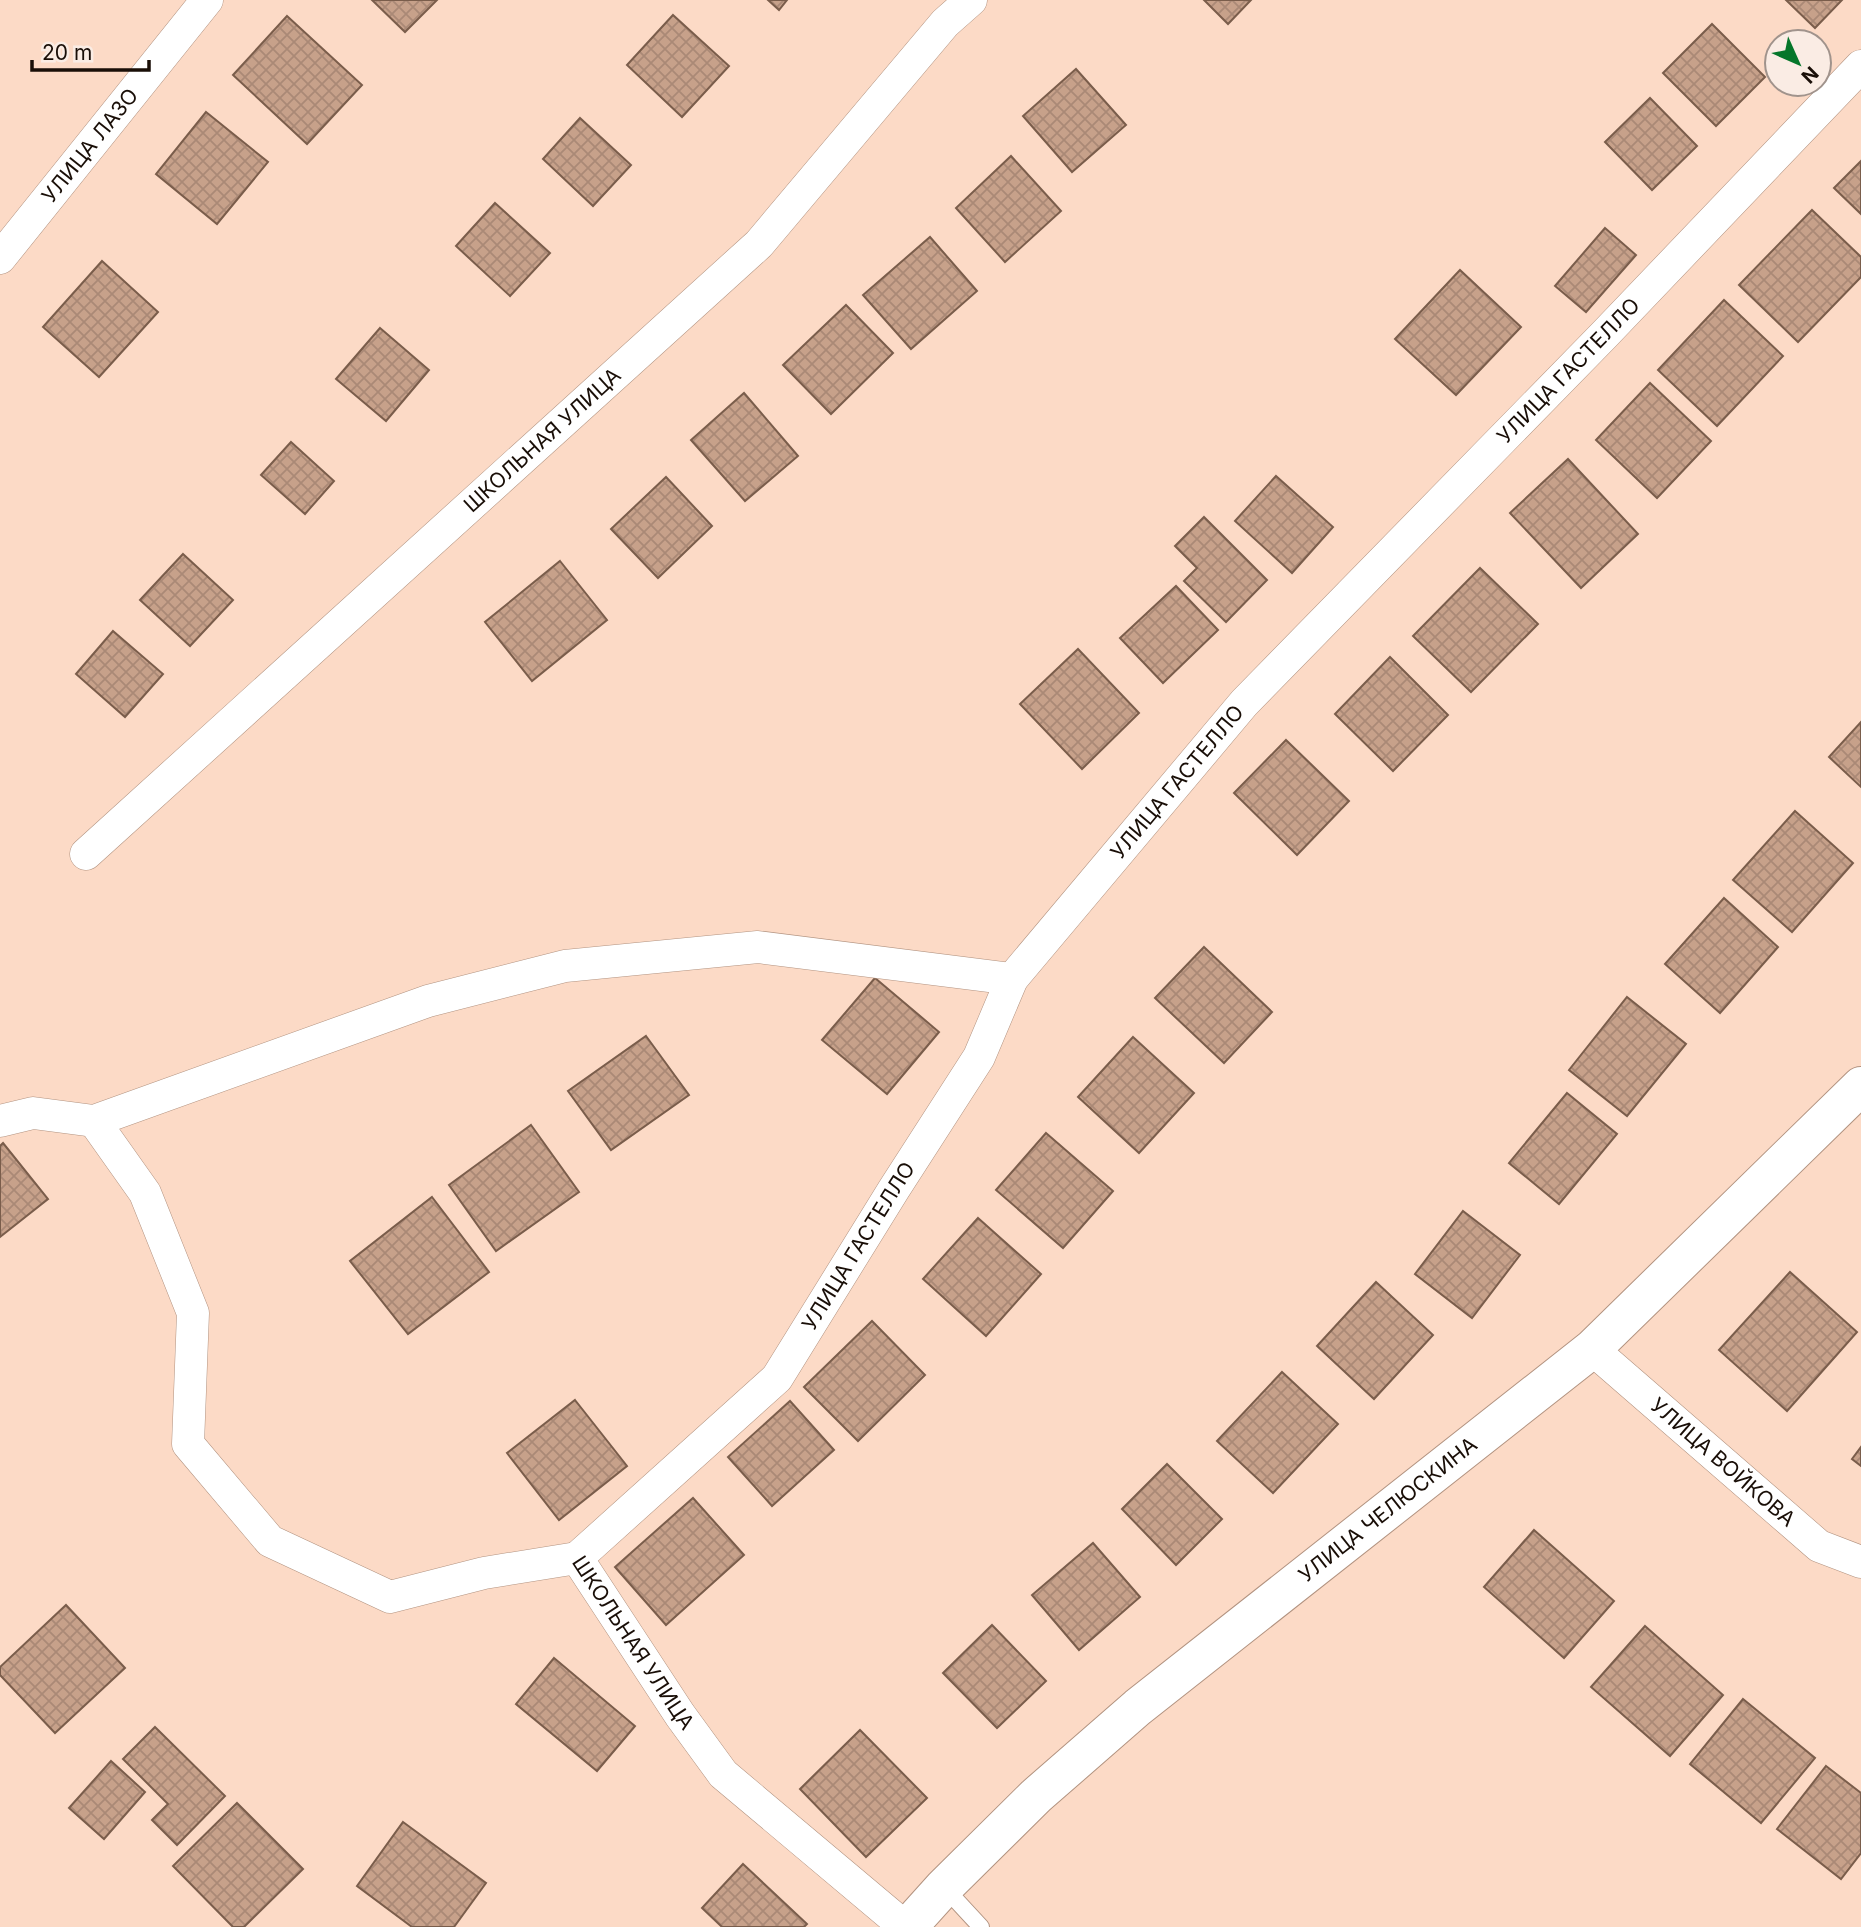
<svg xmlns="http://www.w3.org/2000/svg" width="1861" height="1927" font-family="Inter,sans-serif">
  <defs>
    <pattern id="building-cross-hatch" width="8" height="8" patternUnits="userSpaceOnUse" patternTransform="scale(1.75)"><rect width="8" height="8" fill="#c7a18a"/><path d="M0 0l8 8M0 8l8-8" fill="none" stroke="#aa8976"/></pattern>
  </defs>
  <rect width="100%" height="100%" fill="#fcdac6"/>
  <!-- building -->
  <g fill="url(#building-cross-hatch)" stroke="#7a5d4b" stroke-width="2">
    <polygon points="372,0 437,0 405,32"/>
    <polygon points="768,0 787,0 779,10"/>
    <polygon points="1204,0 1251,0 1228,24"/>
    <polygon points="1786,0 1842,0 1815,28"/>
    <polygon points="673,15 729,66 682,117 627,65"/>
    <polygon points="287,16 362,85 307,144 233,75"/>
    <polygon points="1712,24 1765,77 1716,126 1663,73"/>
    <polygon points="1076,69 1126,125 1072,172 1023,116"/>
    <polygon points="1650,98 1697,146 1652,190 1605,142"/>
    <polygon points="206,112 268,162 217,224 156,174"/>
    <polygon points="580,118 631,165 593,206 543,159"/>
    <polygon points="1011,156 1061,211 1005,262 956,208"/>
    <polygon points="1861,161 1861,214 1834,188"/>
    <polygon points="495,203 550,253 510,296 456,246"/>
    <polygon points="1812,210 1861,257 1861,277 1798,342 1739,285"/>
    <polygon points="1605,228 1636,255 1586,312 1555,286"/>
    <polygon points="930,237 977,291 911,349 863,295"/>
    <polygon points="102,261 158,312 99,377 43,327"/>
    <polygon points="1460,270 1521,327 1456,395 1395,339"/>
    <polygon points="1724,300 1783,356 1717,426 1658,370"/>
    <polygon points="846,305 893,353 831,414 783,365"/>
    <polygon points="380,328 429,370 386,421 336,379"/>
    <polygon points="1650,383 1711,441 1657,498 1596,440"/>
    <polygon points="744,393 798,456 745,501 691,440"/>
    <polygon points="291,442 334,481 305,514 261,475"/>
    <polygon points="1568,459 1638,534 1581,588 1510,513"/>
    <polygon points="1276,476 1333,527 1292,573 1235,521"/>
    <polygon points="666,477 712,526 658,578 611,529"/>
    <polygon points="1204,517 1267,580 1226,622 1184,581 1197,568 1175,546"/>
    <polygon points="183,554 233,600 190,646 140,600"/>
    <polygon points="560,561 607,620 532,681 485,622"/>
    <polygon points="1480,568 1538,624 1471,692 1413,636"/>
    <polygon points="1176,586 1218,630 1163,683 1120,638"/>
    <polygon points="113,631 163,674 125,717 76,674"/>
    <polygon points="1078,649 1139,713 1082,769 1020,704"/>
    <polygon points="1390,657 1448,715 1393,771 1335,714"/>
    <polygon points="1861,722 1861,787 1829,757"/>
    <polygon points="1286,740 1349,801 1297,855 1234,793"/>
    <polygon points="1795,811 1853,863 1792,932 1733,880"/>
    <polygon points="1724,898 1778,947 1720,1013 1665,964"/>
    <polygon points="1204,947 1272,1012 1224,1063 1155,998"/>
    <polygon points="875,978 939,1032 887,1094 822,1040"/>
    <polygon points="1627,997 1686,1044 1627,1116 1569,1070"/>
    <polygon points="646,1036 689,1095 611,1150 568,1091"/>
    <polygon points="1133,1037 1194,1093 1139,1153 1078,1097"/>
    <polygon points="1567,1093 1617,1134 1559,1204 1509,1163"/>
    <polygon points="531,1125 579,1192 496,1251 449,1185"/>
    <polygon points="1046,1133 1113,1191 1063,1248 996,1190"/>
    <polygon points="3,1143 48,1199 0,1237 0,1146"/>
    <polygon points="432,1197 489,1272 408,1334 350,1261"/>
    <polygon points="1463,1211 1520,1255 1472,1318 1415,1274"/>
    <polygon points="978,1218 1041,1274 986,1336 923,1279"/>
    <polygon points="1790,1272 1857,1332 1787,1411 1719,1350"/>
    <polygon points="1376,1282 1433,1335 1374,1399 1317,1346"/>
    <polygon points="872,1321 925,1375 858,1441 804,1387"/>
    <polygon points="1282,1372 1338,1424 1273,1493 1217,1441"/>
    <polygon points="575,1400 627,1466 559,1520 507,1453"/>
    <polygon points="790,1401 834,1450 772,1506 728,1457"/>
    <polygon points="1861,1447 1861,1466 1852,1459"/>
    <polygon points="1167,1464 1222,1519 1176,1565 1122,1509"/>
    <polygon points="693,1498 744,1555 666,1625 615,1567"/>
    <polygon points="1534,1530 1614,1601 1564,1658 1484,1587"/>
    <polygon points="1093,1543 1140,1597 1079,1650 1032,1595"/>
    <polygon points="66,1605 125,1668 55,1733 0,1675 0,1667"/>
    <polygon points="992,1625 1046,1681 997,1728 943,1673"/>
    <polygon points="1645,1626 1723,1695 1670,1756 1591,1687"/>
    <polygon points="554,1658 635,1726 597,1771 516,1704"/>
    <polygon points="1743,1699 1815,1758 1761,1823 1690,1764"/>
    <polygon points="155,1727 225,1796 177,1845 152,1820 168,1804 123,1759"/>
    <polygon points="860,1730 927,1798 866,1857 800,1789"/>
    <polygon points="111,1761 145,1792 104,1839 69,1808"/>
    <polygon points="1826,1766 1861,1793 1861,1853 1841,1879 1777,1829"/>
    <polygon points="237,1803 303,1869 244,1927 233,1927 173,1866"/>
    <polygon points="403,1822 486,1883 454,1927 412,1927 357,1886"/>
    <polygon points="743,1864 807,1924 804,1927 722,1927 702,1908"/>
  </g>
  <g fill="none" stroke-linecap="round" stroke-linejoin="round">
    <defs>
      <polyline id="service" points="944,1887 981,1927"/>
      <g id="minor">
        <path id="s1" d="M 0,258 L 207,0"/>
        <path id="s2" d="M 86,854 L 759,244 L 945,23 L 971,0"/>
        <polyline points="0,1121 33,1113 94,1121 428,1001 565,966 758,947 1012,979"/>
        <path id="s3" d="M 94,1121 L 145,1193 L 193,1313 L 188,1444 L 270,1541 L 390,1597 L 484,1573 L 577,1558 L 680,1715 L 723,1774 L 905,1927"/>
        <path id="s4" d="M 1592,1349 L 1819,1546 L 1861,1562"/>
        <path id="s5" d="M 577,1558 L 777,1378 L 894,1189 L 979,1057 L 1012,979 L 1244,703 L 1605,334 L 1861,66"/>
      </g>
      <g id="tertiary">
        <path id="s6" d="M 908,1927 L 944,1887 L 1036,1796 L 1138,1707 L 1592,1349 L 1861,1086"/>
      </g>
    </defs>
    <!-- service casing -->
    <use href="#service" stroke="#b29380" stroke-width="18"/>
    <!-- minor casing -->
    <use href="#minor" stroke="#b29380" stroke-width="33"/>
    <!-- tertiary casing -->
    <use href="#tertiary" stroke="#b29380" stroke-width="40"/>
    <!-- service -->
    <use href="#service" stroke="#fff" stroke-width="16"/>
    <!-- minor -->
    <use href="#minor" stroke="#fff" stroke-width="32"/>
    <!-- tertiary -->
    <use href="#tertiary" stroke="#fff" stroke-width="38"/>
  </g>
  <g text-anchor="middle" stroke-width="7" stroke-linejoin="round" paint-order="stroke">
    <!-- street labels -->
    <g font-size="21" fill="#190e07" stroke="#faece4">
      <text dy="7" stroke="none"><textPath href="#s1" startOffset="144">УЛИЦА ЛАЗО</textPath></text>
      <text dy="7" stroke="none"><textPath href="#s5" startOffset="1558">УЛИЦА ГАСТЕЛЛО</textPath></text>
      <text dy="7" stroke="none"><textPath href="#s2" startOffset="616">ШКОЛЬНАЯ УЛИЦА</textPath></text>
      <text dy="7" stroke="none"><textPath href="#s5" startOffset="990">УЛИЦА ГАСТЕЛЛО</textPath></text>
      <text dy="7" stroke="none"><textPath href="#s5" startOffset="424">УЛИЦА ГАСТЕЛЛО</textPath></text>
      <text dy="7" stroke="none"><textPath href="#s4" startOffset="173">УЛИЦА ВОЙКОВА</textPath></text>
      <text dy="7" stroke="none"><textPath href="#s6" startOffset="637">УЛИЦА ЧЕЛЮСКИНА</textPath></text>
      <text dy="7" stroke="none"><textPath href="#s3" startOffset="901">ШКОЛЬНАЯ УЛИЦА</textPath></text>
    </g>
  </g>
  <!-- north arrow -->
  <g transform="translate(1798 63) rotate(135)"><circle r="33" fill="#faece4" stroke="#a0938c" stroke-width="2"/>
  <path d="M0-5L12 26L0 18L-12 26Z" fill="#05762a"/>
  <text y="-10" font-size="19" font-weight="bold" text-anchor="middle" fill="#190e07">N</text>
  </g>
  <!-- scale -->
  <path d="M32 60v10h117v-10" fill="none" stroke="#190e07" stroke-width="3.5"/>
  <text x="42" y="60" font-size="21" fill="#190e07" stroke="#faece4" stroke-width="5" paint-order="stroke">20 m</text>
</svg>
